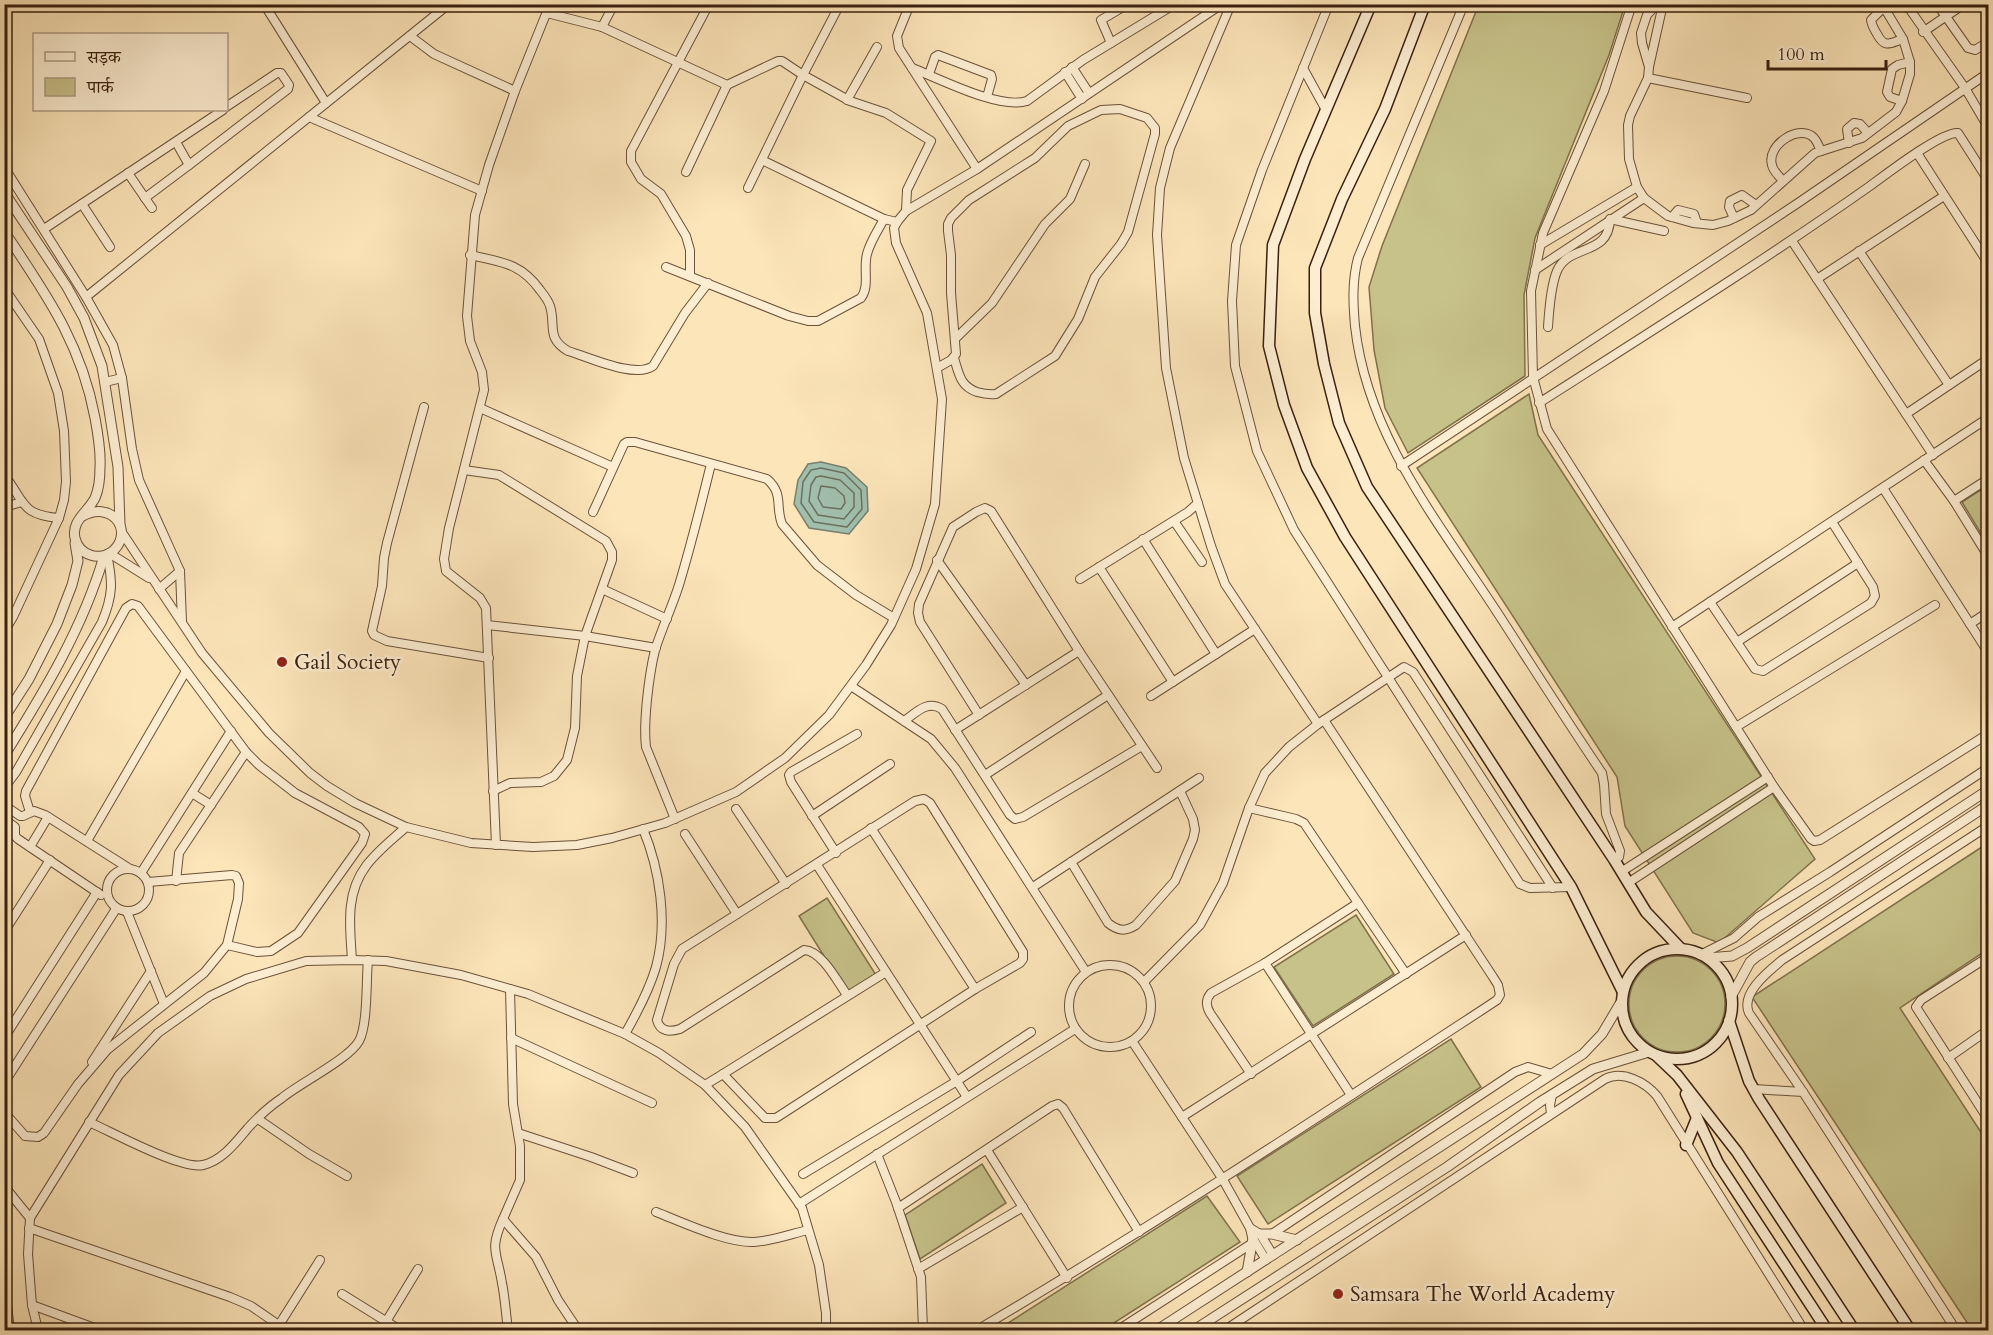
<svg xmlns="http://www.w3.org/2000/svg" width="1993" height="1335" font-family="Cardo,'Noto Serif Devanagari',serif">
  <rect width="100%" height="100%" fill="#fce5b9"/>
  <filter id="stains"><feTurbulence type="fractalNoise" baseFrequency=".00333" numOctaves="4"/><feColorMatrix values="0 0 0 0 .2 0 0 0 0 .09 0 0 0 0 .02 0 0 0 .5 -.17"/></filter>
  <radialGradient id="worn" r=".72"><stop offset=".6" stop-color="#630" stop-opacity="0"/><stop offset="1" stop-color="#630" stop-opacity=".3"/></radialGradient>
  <!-- green -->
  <g fill="#c7c28a" stroke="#80714c" stroke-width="1.5">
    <polygon points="1479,4 1625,5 1609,55 1535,238 1524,295 1525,376 1408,453 1385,408 1374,350 1369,287 1382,246"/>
    <polygon points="1529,394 1538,435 1815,859 1719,943 1693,933 1625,826 1617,777 1417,468"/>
    <polygon points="1988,485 1988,545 1962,502"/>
    <polygon points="1988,843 1988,949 1900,1008 1988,1143 1988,1330 1972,1330 1752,997"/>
    <polygon points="827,898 876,975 847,993 799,916"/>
    <polygon points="1356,915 1394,974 1313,1026 1274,967"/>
    <circle cx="1677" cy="1004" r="48"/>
    <polygon points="1451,1039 1481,1087 1268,1224 1237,1176"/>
    <polygon points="982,1164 1006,1203 920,1259 905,1215"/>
    <polygon points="1207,1196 1240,1242 1103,1330 997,1330"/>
  </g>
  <!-- water -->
  <polygon fill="#a0bfac" stroke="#777f6d" stroke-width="1.5" points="821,462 846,468 867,487 868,511 849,534 809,528 794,504 798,480 808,464"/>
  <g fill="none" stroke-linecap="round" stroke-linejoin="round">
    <!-- shore -->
    <g stroke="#6c705d" stroke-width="1.5">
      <polygon points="821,468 844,473 861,490 862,509 847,527 814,522 801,503 803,482 811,470"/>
      <polygon points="821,476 840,480 854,493 854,507 844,519 818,515 809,501 811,485 816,477"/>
      <polygon points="821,486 835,488 844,496 845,503 841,509 823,507 818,498"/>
    </g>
    <defs>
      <g id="minor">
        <polyline points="264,4 326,103"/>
        <polyline points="910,4 897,36 899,48 977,169"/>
        <polyline points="1231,4 1170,148 1160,188 1157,235 1166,368 1184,458 1211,546 1225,584 1318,724"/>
        <polyline points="1329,4 1262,170 1236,245 1232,301 1235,366 1257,451 1294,530 1520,884 1530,888 1571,887"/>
        <path d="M 1464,4 L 1358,258 C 1352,281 1353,303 1355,326 C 1367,436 1439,523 1497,612 C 1532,666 1566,720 1602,773 L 1604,784 L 1606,814 L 1620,851 L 1619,857 L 1615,861"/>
        <polyline points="1632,4 1604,91 1543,233 1531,291 1533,377 1547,429 1774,787 1811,839 1814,841 1820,840 1988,734"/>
        <polyline points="1657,4 1647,15 1641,33 1642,43 1649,67 1648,78 1630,116 1628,125 1629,159 1637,187 1644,198 1668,216 1693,223 1713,225 1728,221 1751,210 1815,153 1862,138 1896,112 1902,101 1910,74 1910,62 1903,39 1882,4"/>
        <polyline points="1906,4 1965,88 1988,127"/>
        <polyline points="1937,4 1968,48 1975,50 1988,42"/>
        <polyline points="4,7 9,4"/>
        <path d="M 1884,7 L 1871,20 C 1872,26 1874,29 1877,34 C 1885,49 1890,43 1903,39"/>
        <polyline points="547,13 602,27 727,85 778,61 782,61 803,75 850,101 886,113 931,141 907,190 906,211"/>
        <polyline points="602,27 614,4"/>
        <polyline points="1923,32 1964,4"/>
        <polyline points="410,36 434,54 515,91"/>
        <polyline points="1111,43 1101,20 1128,4"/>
        <polyline points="1072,67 1089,93"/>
        <polyline points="1649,67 1663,4"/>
        <path d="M 912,68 C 940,79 1000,110 1027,101 L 1083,60 L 1175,4"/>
        <polyline points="1303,68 1326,110"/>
        <polyline points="1065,72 1082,99"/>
        <polyline points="929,74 935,57 938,55 991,75 992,79 987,97"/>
        <polyline points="1648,78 1747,98"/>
        <polyline points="847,100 877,47"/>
        <polyline points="1902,101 1890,97 1887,92 1892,69 1898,65 1910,62"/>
        <polyline points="309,117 482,191"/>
        <polyline points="176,142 189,165 288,89 289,85 281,73 277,73 226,107"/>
        <polyline points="1849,143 1847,129 1854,123 1860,124 1868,133"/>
        <polyline points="1917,153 1988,263"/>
        <polyline points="762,160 884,219 897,222"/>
        <polyline points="4,167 86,297 113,345 122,378 132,449 139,480 180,571 182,622"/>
        <polyline points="686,172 727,85"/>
        <polyline points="128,173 145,198 189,165"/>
        <path d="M 1783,181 C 1779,176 1773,171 1772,165 C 1766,145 1800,123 1814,138 C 1817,141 1819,147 1821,151"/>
        <polyline points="748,188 803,75 840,4"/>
        <polyline points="145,198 152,208"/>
        <polyline points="82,204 110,247"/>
        <polyline points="1672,217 1678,210 1694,214 1697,223"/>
        <polyline points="1734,218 1729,207 1730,201 1742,195 1756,205"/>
        <polyline points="44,229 223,110"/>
        <polyline points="1792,241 1933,455"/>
        <polyline points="1540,245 1637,187"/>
        <polyline points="1859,251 1949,385"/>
        <path d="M 470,255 C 501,262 521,263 540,290 C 544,295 548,300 550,306 C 556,326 546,338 568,351 C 589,357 635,379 653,366 L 685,313 L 708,283"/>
        <path d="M 666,267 L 789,316 L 808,321 L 818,321 L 861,298 C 870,286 863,269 867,254 C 870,242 878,230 884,219"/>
        <polyline points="1535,270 1644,198"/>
        <polyline points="690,276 690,250 686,236 661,194 641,179 631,162 631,151 709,4"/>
        <polyline points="1817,279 1944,196"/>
        <polyline points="4,288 39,339 58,393 64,431 66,482 64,500 59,518 13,617 4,632"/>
        <polyline points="86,297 449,4"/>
        <path d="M 1548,327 C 1549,311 1551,285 1557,271 C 1569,243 1609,257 1610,219 L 1664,231"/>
        <polyline points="955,339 992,303 1045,224 1070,199 1085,164"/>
        <path d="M 937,368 L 951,360 L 956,354 L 951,293 L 951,255 L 948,231 L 948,224 L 951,218 L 969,200 L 1035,158 L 1068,126 L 1101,110 L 1120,109 L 1147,118 L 1155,128 L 1155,134 L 1128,232 L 1121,244 L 1095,277 L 1078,319 L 1055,356 L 996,394 C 989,395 984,394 977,392 C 960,386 959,374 954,358"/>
        <polyline points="105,382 122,378"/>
        <path d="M 1539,403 C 1650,332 1762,262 1870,186 C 1885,175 1942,131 1958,133 L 1988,180"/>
        <polyline points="424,407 387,543 384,558 382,586 372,631 374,635 387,641 489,658"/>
        <polyline points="480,408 613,467"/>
        <polyline points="1906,414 1988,359"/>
        <polyline points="1924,460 1954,501 1988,556"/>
        <polyline points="1401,466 1798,203 1988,73"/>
        <polyline points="464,470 499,475 606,541 612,552 612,560 585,636 577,676 575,728 567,760 554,776 541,782 510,783 493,791"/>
        <path d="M 4,475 C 25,501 20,515 59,518"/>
        <polyline points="1883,488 1988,652"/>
        <polyline points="1954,501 1988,479"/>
        <polyline points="4,507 22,502"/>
        <path d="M 593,512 L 624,444 L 627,442 L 635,442 L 767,479 C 784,494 775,506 782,524 L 817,565 L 856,595 L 894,618"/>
        <polyline points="1174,521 1202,562"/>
        <polyline points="121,531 202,653 269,733 310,773 327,786 355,803 406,827 471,843 533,847 577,845 612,838 665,823 736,792 785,758 829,715 866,665 891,625 916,569 935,504 942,399 927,313 896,243 894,228 897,222 906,211 977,169 1222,4"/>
        <polyline points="1143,539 1216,654"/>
        <polyline points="109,553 149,578"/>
        <polyline points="937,560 1026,685"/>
        <polyline points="1099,567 1173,682"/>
        <polyline points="1080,579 1188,512 1198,503"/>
        <polyline points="159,589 180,571"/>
        <polyline points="602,589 667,619"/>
        <polyline points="1710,602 1755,669 1763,671 1871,603 1875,596 1873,587 1832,522"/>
        <polyline points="1970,624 1988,612"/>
        <polyline points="487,625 585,636 656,648"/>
        <polyline points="1672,627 1988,418"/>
        <polyline points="1737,642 1858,563"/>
        <polyline points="851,686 931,739 955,768 1086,972"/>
        <polyline points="1151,696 1255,629"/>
        <polyline points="979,715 920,622 918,613 919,604 953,527 976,512 985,508 991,511 1079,651 1157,768"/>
        <path d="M 904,721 C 917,712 927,700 942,709 L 1010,815 L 1015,819 L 1023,817 L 1142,746"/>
        <polyline points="1736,727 1935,605"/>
        <polyline points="955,730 1079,651"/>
        <polyline points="985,775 1108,695"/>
        <path d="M 4,788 L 16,772 L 102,622 C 113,595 113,583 107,554"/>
        <polyline points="192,793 211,805"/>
        <polyline points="4,805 20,816 23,816 34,811 45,815 130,869"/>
        <polyline points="1249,808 1296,819 1304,823 1406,974"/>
        <polyline points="736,809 786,884"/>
        <polyline points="30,812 25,796 26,791 126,608 132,604 138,606 246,752 259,765 295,793 359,827 365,834 362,843 298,933 271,951 257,952 227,945"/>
        <polyline points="812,816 890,764"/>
        <polyline points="4,819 15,827 15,836 18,839 101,895"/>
        <path d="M 675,819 L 646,747 C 643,722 649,675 655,650 C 662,628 672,607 679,585 C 691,545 701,505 711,464"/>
        <polyline points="871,828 975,989"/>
        <polyline points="685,834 737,914"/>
        <polyline points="87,841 186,671"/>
        <polyline points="496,845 486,608 480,598 446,571 444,559 449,528 484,390 482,372 470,341 467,316 475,215 489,165 515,91 550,4"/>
        <polyline points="30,847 48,817"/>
        <polyline points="836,853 791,782 789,775 791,772 857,734"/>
        <path d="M 1071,862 L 1108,923 C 1118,931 1125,932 1136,925 L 1175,881 L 1193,839 L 1195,830 L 1193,819 L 1180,791"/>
        <polyline points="817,865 967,1097"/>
        <circle cx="128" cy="890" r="21"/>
        <polyline points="1621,872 1768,777"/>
        <polyline points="141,873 231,731"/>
        <polyline points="176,881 179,853 246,752"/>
        <polyline points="1628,883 1774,787"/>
        <polyline points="1033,887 1199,778"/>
        <polyline points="127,912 164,1004"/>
        <polyline points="4,932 50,860"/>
        <polyline points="1700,955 1734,938 1758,917 1830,872 1988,768"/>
        <polyline points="1988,957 1921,1000 1916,1007 1988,1119"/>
        <path d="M 352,960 C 350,927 345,894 366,866 C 377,851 393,839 406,827"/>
        <polyline points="1265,963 1351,1095"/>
        <circle cx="1110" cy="1006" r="41"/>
        <polyline points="1144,982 1200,925 1223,883 1249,808 1265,773 1289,747 1318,724 1404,667 1413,672 1553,888"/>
        <polyline points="510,989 513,1104 520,1146 520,1180 503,1219 536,1257 558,1300 578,1330"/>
        <path d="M 847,995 C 837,981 822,951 804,950 L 680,1029 C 670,1032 660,1032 657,1020 L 674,964 L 682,949 L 915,801 L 924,799 L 930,803 L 1023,952 L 1023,959 L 1020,963 L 975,989 L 776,1118 L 765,1118 L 723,1074 L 886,972"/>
        <path d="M 625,1034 C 637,1013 649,991 656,967 C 668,923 660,870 643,829"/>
        <polyline points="4,1038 97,892"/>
        <polyline points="511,1038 652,1103"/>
        <polyline points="1132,1041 1222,1178 1250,1228"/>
        <polyline points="1948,1058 1988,1030"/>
        <polyline points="92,1062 151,971"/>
        <path d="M 1251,1074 L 1210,1013 C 1206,1006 1205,1000 1211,993 L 1265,963 L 1358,903"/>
        <polyline points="4,1083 116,909"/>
        <polyline points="705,1085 723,1074"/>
        <polyline points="1753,1089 1803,1092"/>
        <polyline points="4,1112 25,1136 38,1137 44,1133 78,1084 108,1049 204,973 227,945 238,899 239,883 236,876 232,875 148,882"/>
        <polyline points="1551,1114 1550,1105 1552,1095"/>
        <polyline points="1182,1117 1466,935"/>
        <polyline points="258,1119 309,1154 347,1176"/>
        <path d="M 89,1122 C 112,1132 181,1170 203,1165 C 222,1161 236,1142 248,1128 C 258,1117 270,1106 282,1098 C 300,1083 349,1059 359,1041 C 368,1025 366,980 368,960"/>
        <polyline points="518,1133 591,1157 633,1173"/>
        <polyline points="987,1150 1067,1278"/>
        <polyline points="877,1154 896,1202 921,1277 923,1330"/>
        <polyline points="803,1174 957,1081 1031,1032"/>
        <polyline points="4,1186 30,1218"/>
        <polyline points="799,1204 1075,1029"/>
        <polyline points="898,1208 1052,1106 1058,1104 1063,1108 1139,1232"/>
        <path d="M 656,1212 C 682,1222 726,1243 754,1242 C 772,1241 791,1234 808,1230"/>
        <path d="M 503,1219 C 489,1250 497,1252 502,1283 C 505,1298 506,1315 508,1330"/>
        <polyline points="4,1228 7,1239 4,1268"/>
        <polyline points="29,1228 230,1297 251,1306 286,1330"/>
        <polyline points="1272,1234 1515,1072 1528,1067 1552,1074"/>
        <polyline points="1266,1260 1252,1237 1250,1228 1260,1234 1273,1255"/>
        <polyline points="918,1269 1023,1207"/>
        <polyline points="4,1280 10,1330"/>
        <polyline points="342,1294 400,1330"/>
        <polyline points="32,1305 100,1330"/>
        <polyline points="279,1325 320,1260"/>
        <polyline points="38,1330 32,1305 28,1254 30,1218 119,1075 158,1033 210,996 246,979 306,961 352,960 386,961 461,975 528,994 625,1034 659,1053 705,1085 745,1127 802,1208 819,1265 826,1313 826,1330"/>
        <polyline points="381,1330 418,1269"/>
        <path d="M 977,1330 C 1150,1228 1317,1118 1485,1008 L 1497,1000 L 1500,995 L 1498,985 L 1493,977 L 1324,720"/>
        <polyline points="1118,1330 1251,1244"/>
        <path d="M 1225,1330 L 1605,1079 C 1623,1070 1645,1082 1657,1096 L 1804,1330"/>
        <path d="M 1956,1330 L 1803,1092 L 1749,1013 C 1740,993 1769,971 1782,960 L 1988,826"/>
      </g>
      <g id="tertiary">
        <polyline points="4,192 67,287 84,318 102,366 118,467 120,525"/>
        <path d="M 4,231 C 45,293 81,342 95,418 C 98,434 101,451 100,467 C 100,478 99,489 95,498 C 88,512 71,521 75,538 C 79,556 101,562 114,550 C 134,530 111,499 81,517"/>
        <polyline points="4,718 29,679 57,624 72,585 78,561 75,543"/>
        <path d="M 4,756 C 44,692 83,628 104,556"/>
        <polyline points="1707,958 1732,956 1747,948 1988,790"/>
        <polyline points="1731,997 1750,962 1756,957 1988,805"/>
        <polyline points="1260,1234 1272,1234 1297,1240"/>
        <polyline points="1247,1272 1253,1238"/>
        <polyline points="1157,1330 1583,1054 1602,1034 1621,1002"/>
        <polyline points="1194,1330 1447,1167 1540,1102 1593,1069 1649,1052"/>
      </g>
      <g id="secondary">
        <polyline points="1371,4 1305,159 1273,245 1269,346 1284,405 1307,468 1345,537 1571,887 1623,992"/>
        <polyline points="1425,4 1385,109 1342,199 1315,268 1315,313 1324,364 1339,423 1367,487 1615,861 1646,912 1681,949"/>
        <circle cx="1677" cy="1004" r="55"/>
        <polyline points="1729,1021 1749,1081 1759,1099 1910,1330"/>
        <polyline points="1657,1056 1677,1075 1737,1152 1854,1330"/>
        <polyline points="1686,1094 1718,1163 1827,1330"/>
        <polyline points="1686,1145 1697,1118"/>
      </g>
    </defs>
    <!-- minor casing -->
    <use href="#minor" stroke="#6a5139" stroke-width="10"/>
    <!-- tertiary casing -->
    <use href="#tertiary" stroke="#6a5139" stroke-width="11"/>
    <!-- secondary casing -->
    <use href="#secondary" stroke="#39200e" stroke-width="13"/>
    <!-- minor -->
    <use href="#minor" stroke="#fdeed2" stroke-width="8"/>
    <!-- tertiary -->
    <use href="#tertiary" stroke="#fdeed2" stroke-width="9"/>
    <!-- secondary -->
    <use href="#secondary" stroke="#fdeed2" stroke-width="10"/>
  </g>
  <!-- markers -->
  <g fill="#8f2418" stroke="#fdeed2" stroke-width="2">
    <circle cx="282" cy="662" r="6"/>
    <circle cx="1338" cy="1294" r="6"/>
  </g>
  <g text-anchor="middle" stroke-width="5" stroke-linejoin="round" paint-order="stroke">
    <!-- poi labels -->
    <g font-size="21" fill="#39200e" stroke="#fdeed2" text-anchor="start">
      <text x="294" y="669">Gail Society</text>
      <text x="1350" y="1301">Samsara The World Academy</text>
    </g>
  </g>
  <!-- margin -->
  <rect width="1993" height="1335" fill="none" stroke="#fce5b9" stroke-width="24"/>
  <rect x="6" y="6" width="1981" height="1323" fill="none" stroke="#39200e" stroke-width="3"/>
  <rect x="12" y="12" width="1969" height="1311" fill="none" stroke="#39200e" stroke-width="1.5"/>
  <!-- legend -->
  <rect x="33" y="33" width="195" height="78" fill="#fdeed2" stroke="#af9c84" stroke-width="1.5"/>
  <rect x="45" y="52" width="30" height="9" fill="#fdeed2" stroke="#af9c84" stroke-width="1.5"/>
  <text x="87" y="63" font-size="18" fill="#39200e">सड़क</text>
  <rect x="45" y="78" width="30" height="18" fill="#c7c28a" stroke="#af9c84" stroke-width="1.5"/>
  <text x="87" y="93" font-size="18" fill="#39200e">पार्क</text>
  <!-- scale -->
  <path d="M1768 60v9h118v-9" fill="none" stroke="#39200e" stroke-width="3"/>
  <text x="1777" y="60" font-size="18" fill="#39200e" stroke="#fdeed2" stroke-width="4.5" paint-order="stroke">100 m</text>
  <rect width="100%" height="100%" filter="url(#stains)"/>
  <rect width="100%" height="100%" fill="url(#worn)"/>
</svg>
